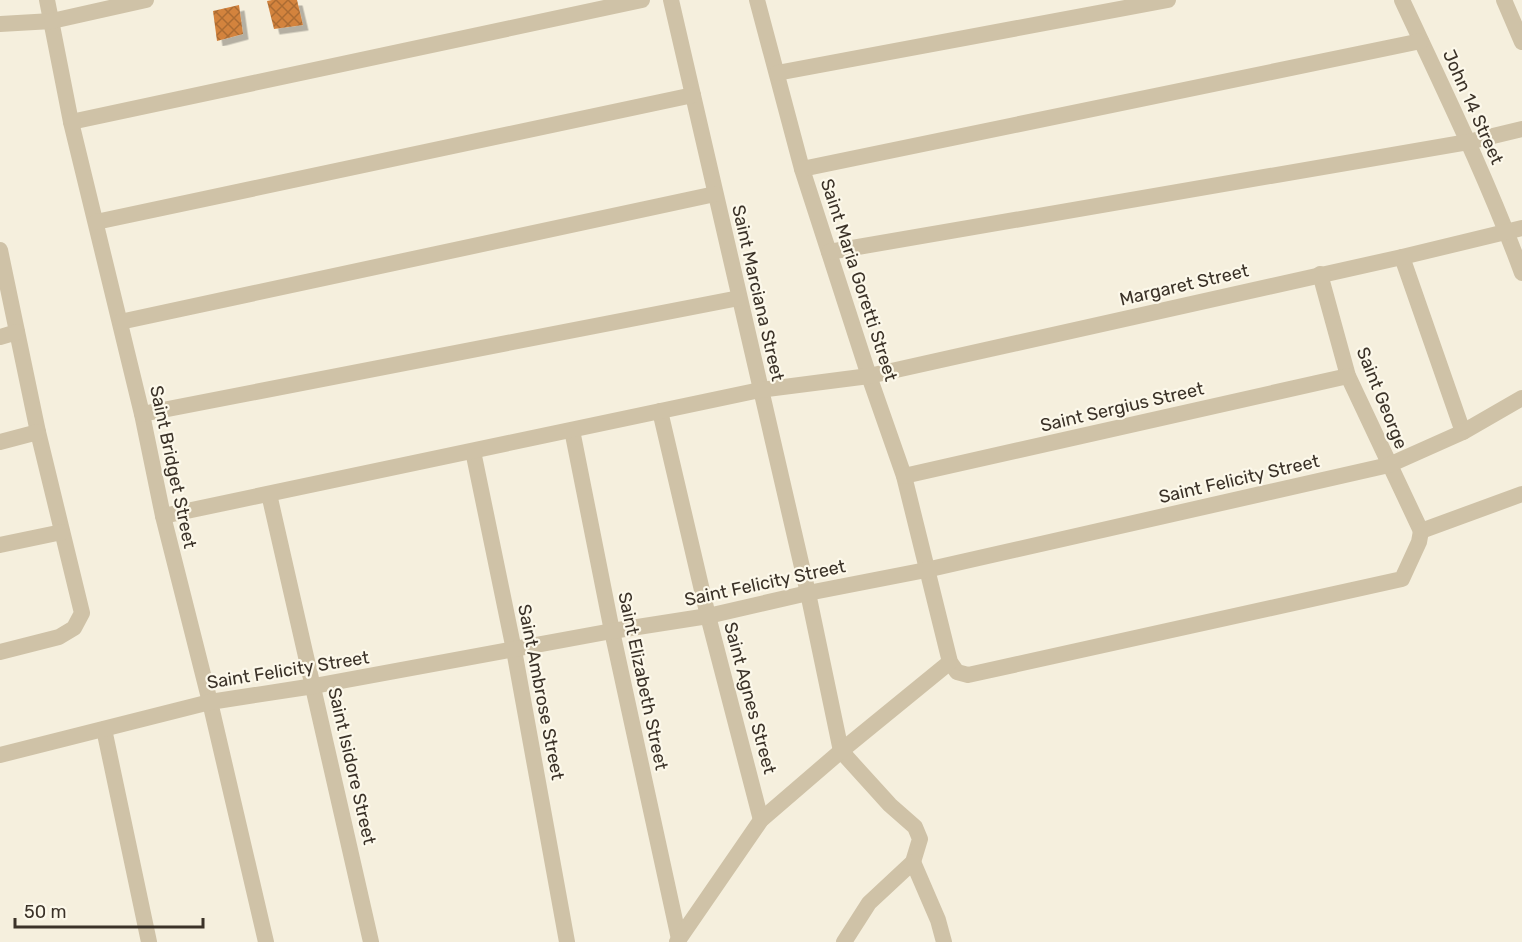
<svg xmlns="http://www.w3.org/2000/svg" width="1522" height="942" font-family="Rubik,sans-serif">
  <defs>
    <pattern id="building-cross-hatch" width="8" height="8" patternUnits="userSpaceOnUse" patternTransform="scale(1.5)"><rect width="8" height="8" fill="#d3833d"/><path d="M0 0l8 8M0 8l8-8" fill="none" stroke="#ac6c33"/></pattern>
    <filter id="shadow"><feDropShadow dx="5.5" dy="5.5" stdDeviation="0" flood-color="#0004"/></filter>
  </defs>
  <rect width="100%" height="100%" fill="#f5efdd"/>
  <!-- building -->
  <g fill="url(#building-cross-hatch)" filter="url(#shadow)">
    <polygon points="272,0 297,0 303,25 274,29 267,1"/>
    <polygon points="239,5 243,34 217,41 213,11"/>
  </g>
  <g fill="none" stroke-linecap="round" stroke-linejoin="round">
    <!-- minor -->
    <g stroke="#cfc2a7" stroke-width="16">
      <polyline points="47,0 71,122 142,414 163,516 210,702 266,942"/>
      <polyline points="671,0 808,593 841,751 890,805 915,827 920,839 913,862 869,903 844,942"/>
      <polyline points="757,0 802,169 869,376 904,476 950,662 957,672 968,675 1402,579 1419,542 1421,531"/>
      <path d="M 1402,0 C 1444,90 1488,180 1522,273"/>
      <polyline points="1504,0 1522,42"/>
      <polyline points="0,24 52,21"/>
      <polyline points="777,73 1168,0"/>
      <polyline points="71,122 642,0"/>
      <polyline points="802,169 1421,41"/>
      <polyline points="96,222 693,95"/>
      <polyline points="0,250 38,432 82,613 74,628 59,637 0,652"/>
      <polyline points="829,252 1468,142 1522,129"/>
      <polyline points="1402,257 1463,432"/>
      <polyline points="1320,274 1348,376 1421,531"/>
      <polyline points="120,322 715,194"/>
      <polyline points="0,337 17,332"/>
      <polyline points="660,411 708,616 761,820"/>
      <polyline points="142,414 739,298"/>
      <polyline points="572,430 612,631 679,939"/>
      <polyline points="0,442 38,432"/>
      <polyline points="473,451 514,650 567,942"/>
      <polyline points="904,476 1348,376"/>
      <polyline points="269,494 371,942"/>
      <polyline points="163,516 760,390 869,376 1402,257 1522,228"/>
      <polyline points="1421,531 1522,494"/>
      <polyline points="0,545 62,532"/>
      <polyline points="104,729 149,942"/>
      <polyline points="0,755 210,702 314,686 612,631 708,616 808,593 926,570 1389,465 1463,432 1522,398"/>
      <polyline points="913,862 938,920 944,942"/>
      <polyline points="677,942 761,820 841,751 950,662"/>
    </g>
    <!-- tertiary -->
    <polyline stroke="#cfc2a7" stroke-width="16" points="52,21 146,0"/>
  </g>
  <g text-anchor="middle" stroke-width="4.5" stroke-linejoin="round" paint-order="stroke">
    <!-- street labels -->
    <g font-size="18" fill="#3b3228" stroke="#fcf8ea">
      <text transform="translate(1473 107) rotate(66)" y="6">John 14 Street</text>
      <text transform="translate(859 280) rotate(72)" y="6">Saint Maria Goretti Street</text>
      <text transform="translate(1184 285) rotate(-13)" y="6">Margaret Street</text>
      <text transform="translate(758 293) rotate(77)" y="6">Saint Marciana Street</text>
      <text transform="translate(1382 398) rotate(68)" y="6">Saint George</text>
      <text transform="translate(1122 407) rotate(-13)" y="6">Saint Sergius Street</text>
      <text transform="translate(173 467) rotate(78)" y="6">Saint Bridget Street</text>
      <text transform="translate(1239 479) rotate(-13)" y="6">Saint Felicity Street</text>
      <text transform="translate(765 583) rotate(-12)" y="6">Saint Felicity Street</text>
      <text transform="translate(288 670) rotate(-9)" y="6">Saint Felicity Street</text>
      <text transform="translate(643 681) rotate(78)" y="6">Saint Elizabeth Street</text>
      <text transform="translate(541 692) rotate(79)" y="6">Saint Ambrose Street</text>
      <text transform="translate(750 698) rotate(75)" y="6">Saint Agnes Street</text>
      <text transform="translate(352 766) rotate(77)" y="6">Saint Isidore Street</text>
    </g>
  </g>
  <!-- scale -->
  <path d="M15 918v9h188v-9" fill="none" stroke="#3b3228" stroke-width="3"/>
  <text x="24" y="918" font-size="18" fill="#3b3228" stroke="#fcf8ea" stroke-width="4.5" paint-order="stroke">50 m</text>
</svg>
